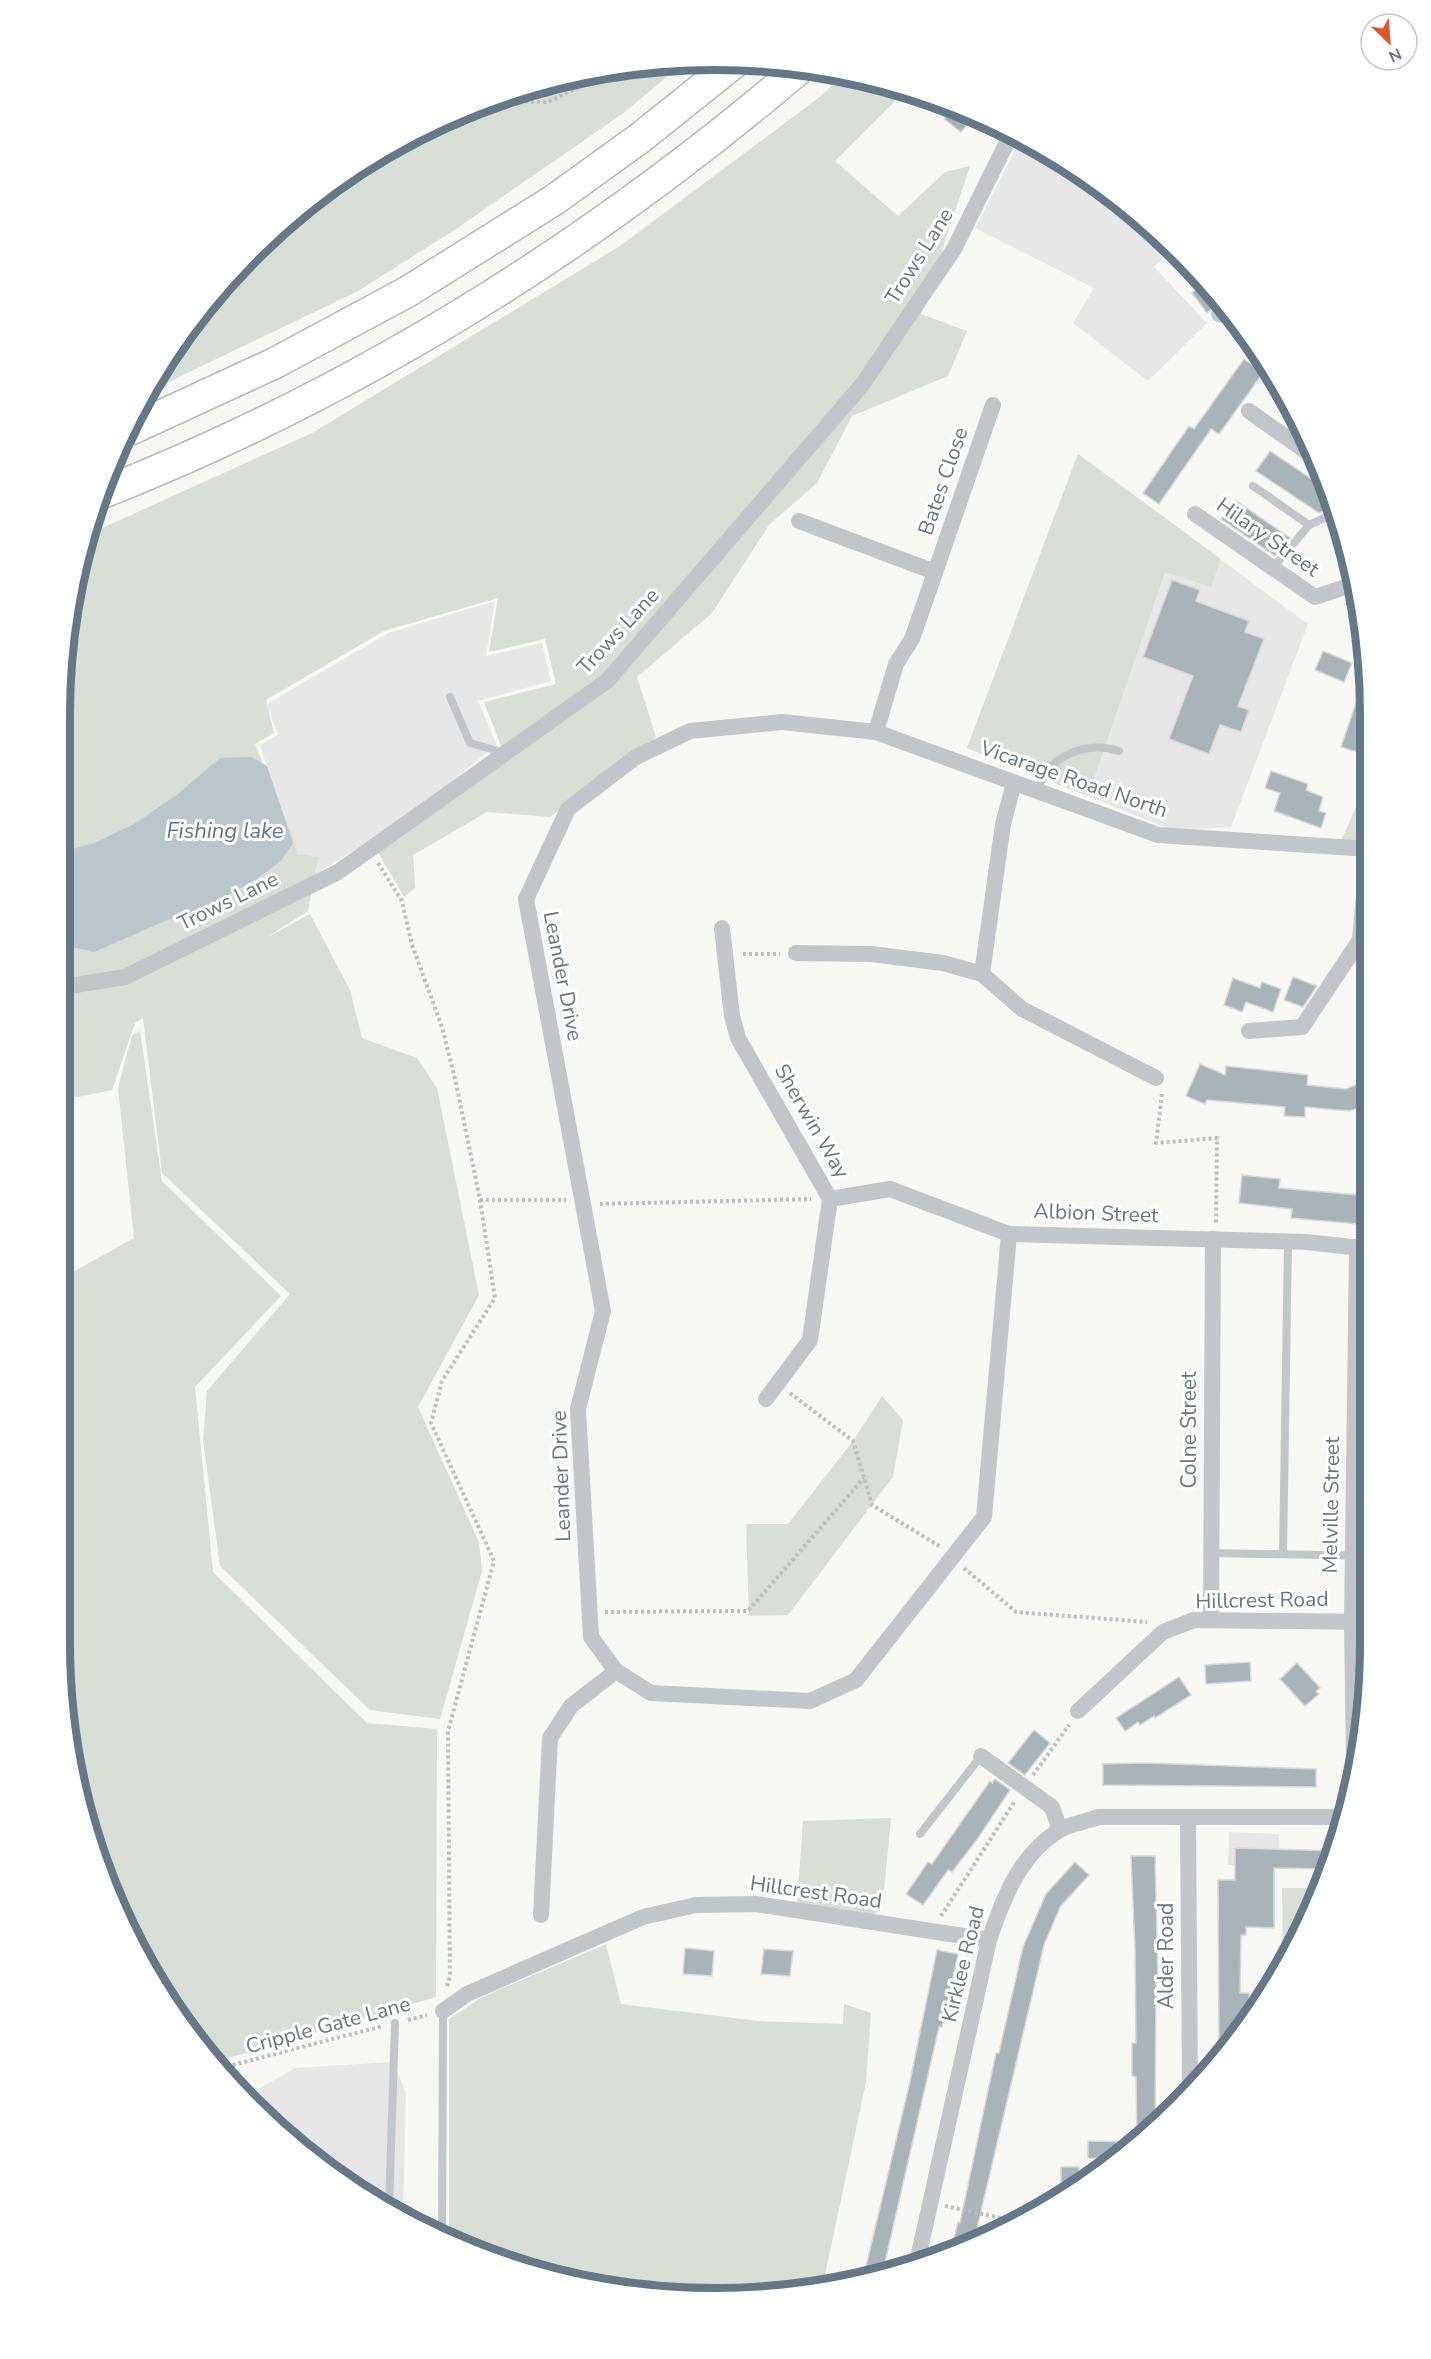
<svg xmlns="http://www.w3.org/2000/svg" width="1431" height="2359" font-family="'Nunito Sans',sans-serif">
  <rect width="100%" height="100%" fill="#f7f7f4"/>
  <!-- built -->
  <g fill="#e5e6e5">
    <polygon points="1021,139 1080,171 1172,252 1154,267 1207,323 1148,381 1073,323 1094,288 975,228"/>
    <polygon points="1078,454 1308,624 1231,827 1175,831 967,748"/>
    <polygon points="495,601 486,656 542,643 551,681 478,701 497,745 403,820 304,881 260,745 278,735 267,704 388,633"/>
    <polygon points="1364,1652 1370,1652 1370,1687 1364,1713"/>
    <polygon points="1229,1832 1279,1834 1280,1866 1228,1865"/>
    <polygon points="393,2062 406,2093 403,2217 317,2164 248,2095 295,2068"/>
  </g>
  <!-- green -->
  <g fill="#d8ded5">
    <polygon points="683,63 625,112 456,229 358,291 152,390 171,351 252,252 352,170 465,110 588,73"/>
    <polygon points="845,73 905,91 835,161 898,216 945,172 970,166 921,314 967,331 948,376 852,416 817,483 769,525 712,613 637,677 656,737 550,817 487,812 413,855 415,888 404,897 376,849 501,746 484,702 556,684 545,639 489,652 498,598 384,631 266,700 274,733 255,744 296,845 297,854 318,857 308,911 266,938 310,914 350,990 362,1038 417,1058 437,1088 479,1295 418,1407 479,1542 482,1571 440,1719 370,1710 220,1566 203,1440 207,1391 290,1294 162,1173 143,1018 135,1023 112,1090 63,1100 61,672 89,534 312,433 620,246 821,96"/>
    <polygon points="1078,454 1221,559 1211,587 1165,572 1088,796 967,748"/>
    <polygon points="1370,775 1370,843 1342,839"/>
    <polygon points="140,1031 162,1181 281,1296 195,1387 213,1572 367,1723 437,1729 436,1997 215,2062 195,2042 128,1934 95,1854 66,1729 64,1277 134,1238 118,1088 132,1035"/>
    <polygon points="882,1396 903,1420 893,1477 788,1615 749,1616 746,1524 788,1524 853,1441"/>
    <polygon points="891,1818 882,1910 873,1914 797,1904 803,1821"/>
    <polygon points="1282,1888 1320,1888 1283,1963"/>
    <polygon points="606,1944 621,2004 758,2021 843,2024 844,2004 871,2013 866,2082 822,2289 801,2293 715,2299 630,2293 505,2264 449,2241 449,2019 482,1997"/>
  </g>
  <!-- water -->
  <polygon fill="#bac6ca" points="251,757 267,766 293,843 281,861 255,880 208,906 165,921 94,952 63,945 62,852 95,843 134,824 178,794 220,758"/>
  <!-- building -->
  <g fill="#a9b2b7" stroke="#d8d8d6" stroke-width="1.5">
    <polygon points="955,106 975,115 961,132 944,119"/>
    <polygon points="1207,282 1221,301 1207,313 1192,293"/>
    <polygon points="1244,359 1263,373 1219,434 1211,429 1159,504 1143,493 1189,426 1194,429"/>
    <polygon points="1270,451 1325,488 1331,504 1327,510 1319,513 1256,471"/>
    <polygon points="1235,500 1290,538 1275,556 1221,519"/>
    <polygon points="1172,580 1200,590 1196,601 1249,621 1245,632 1264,639 1238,706 1249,710 1241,732 1220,725 1209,754 1169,739 1193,676 1143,657"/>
    <polygon points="1323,651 1352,663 1344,682 1315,670"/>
    <polygon points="1356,703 1370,707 1370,756 1341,747"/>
    <polygon points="1271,771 1308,784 1306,790 1323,797 1319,811 1326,813 1321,828 1274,811 1280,793 1265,788"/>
    <polygon points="1293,977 1317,986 1303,1007 1284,1000"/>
    <polygon points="1233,978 1260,988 1262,982 1281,989 1273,1012 1246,1002 1242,1012 1224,1005"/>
    <polygon points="1200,1064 1225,1075 1226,1066 1308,1075 1307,1085 1346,1089 1365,1081 1370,1090 1370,1103 1350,1111 1305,1107 1305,1117 1284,1116 1285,1107 1207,1100 1205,1104 1186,1096"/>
    <polygon points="1242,1175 1280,1179 1279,1188 1370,1196 1370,1225 1291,1218 1292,1209 1239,1203"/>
    <polygon points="1250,1662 1251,1681 1206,1684 1205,1665"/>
    <polygon points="1297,1663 1320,1688 1316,1691 1319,1694 1305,1706 1280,1679"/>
    <polygon points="1179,1677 1191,1695 1155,1718 1154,1716 1140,1725 1138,1722 1125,1731 1116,1718"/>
    <polygon points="1034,1730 1050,1743 1025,1775 1008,1763"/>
    <polygon points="1145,1763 1316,1769 1316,1787 1103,1785 1103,1764"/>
    <polygon points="995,1779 1010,1790 978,1838 952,1872 948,1870 923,1905 906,1894 928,1862 932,1864 990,1781 992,1783"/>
    <polygon points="1235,1848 1337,1851 1329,1869 1274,1868 1274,1928 1246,1927 1246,1935 1241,1935 1240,1993 1249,1993 1249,2022 1230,2045 1219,2045 1218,1880 1235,1880"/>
    <polygon points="1131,1856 1155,1856 1158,1982 1156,1982 1155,2128 1120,2159 1088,2158 1088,2141 1137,2142 1136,2077 1132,2076 1132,2043 1136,2043 1135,1949"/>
    <polygon points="1075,1862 1089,1875 1060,1907 1044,1945 973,2245 950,2254 958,2222 960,2223 996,2053 999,2053 1023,1947 1046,1894"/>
    <polygon points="685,1948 714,1951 712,1976 683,1974"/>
    <polygon points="764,1949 793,1951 790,1976 761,1974"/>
    <polygon points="937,1950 958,1954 942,2027 939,2027 882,2275 863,2279 909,2086"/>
    <polygon points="1061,2167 1079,2167 1079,2186 1061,2197"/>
  </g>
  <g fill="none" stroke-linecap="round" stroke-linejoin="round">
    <defs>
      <g id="highway">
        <polyline points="132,429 275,363 407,292 554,200 640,138 735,62"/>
        <path d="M 100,494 C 356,393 591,246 800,68"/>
      </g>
    </defs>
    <!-- highway casing -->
    <use href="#highway" stroke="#b5b9bc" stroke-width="33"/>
    <!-- path -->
    <g stroke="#bcbec1" stroke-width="4" stroke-dasharray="3 3" stroke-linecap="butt">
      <polyline points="495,101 548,102 614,70"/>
      <polyline points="378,863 402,901 412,945 442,1027 456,1083 480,1200 495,1298 442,1381 431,1423 494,1561 448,1731 450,1976 447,1987"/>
      <polyline points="743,954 780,954"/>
      <polyline points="1162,1094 1156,1143 1217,1138 1216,1224"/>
      <polyline points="480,1200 566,1200"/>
      <polyline points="600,1204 811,1199"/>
      <polyline points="790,1393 853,1441 872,1505 941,1547"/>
      <polyline points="964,1568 1016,1612 1147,1622"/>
      <polyline points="605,1612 748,1611 864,1478"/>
      <polyline points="1033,1775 1069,1725"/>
      <polyline points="941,1916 1015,1801"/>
      <polyline points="408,2020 427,2015"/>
      <polyline points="221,2068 383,2026"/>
      <polyline points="945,2206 1020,2222"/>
    </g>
    <!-- lane -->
    <g stroke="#c2c6c9" stroke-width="8">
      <polyline points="1253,486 1309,525 1335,513"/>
      <polyline points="1273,568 1309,525"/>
      <polyline points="450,697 470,743 505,753"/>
      <path d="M 1037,791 C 1041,783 1044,772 1051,766 C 1070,749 1095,743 1119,751"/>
      <polyline points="1211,1553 1370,1556"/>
      <polyline points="1283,1554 1288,1241"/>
      <polyline points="920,1834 981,1756"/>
      <polyline points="389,2208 395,2023"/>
      <polyline points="442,2238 443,2011"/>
    </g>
    <!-- street -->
    <g stroke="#c2c6c9" stroke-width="16">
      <polyline points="1219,314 1227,309"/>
      <polyline points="1249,411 1311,455"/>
      <polyline points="1195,514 1315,597 1355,584"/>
      <polyline points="799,521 935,572"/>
      <polyline points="876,732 896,664 912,639 993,405"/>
      <polyline points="722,928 732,1016 738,1038 830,1199 810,1340 766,1399"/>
      <polyline points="796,953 871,954 943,963 982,974 1022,1009 1156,1078"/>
      <polyline points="982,974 1003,824 1014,783"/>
      <polyline points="63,987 125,977 338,872 607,681 862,385 954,249 1011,134"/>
      <polyline points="1249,1031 1302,1027 1360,940 1368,849"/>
      <polyline points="830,1199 890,1189 1009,1234 1306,1242 1370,1249"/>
      <polyline points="1009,1234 984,1517 856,1680 810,1701 651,1693 616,1671 591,1637 578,1409 603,1311 526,899 568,809 636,757 690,731 782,722 876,732 1158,835 1370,849"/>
      <polyline points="1211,1620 1213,1239"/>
      <polyline points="1078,1711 1163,1632 1194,1620 1370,1622"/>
      <polyline points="981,1756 1052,1807 1060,1830"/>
      <polyline points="1354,1763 1352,1622 1357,1247"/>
      <polyline points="1188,1818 1190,2094"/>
      <polyline points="541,1915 550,1738 571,1706 616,1671"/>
      <polyline points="443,2011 467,1994 643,1917 696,1905 756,1904 989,1940"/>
      <path d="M 916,2267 L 989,1940 C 1003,1899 1019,1856 1058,1831 C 1069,1824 1086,1822 1098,1817 L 1343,1817"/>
    </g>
    <!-- highway -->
    <use href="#highway" stroke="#fff" stroke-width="30"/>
  </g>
  <g text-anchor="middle" stroke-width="6" stroke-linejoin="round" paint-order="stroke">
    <!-- street labels -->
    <g font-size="21" fill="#667785" stroke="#fff">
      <text transform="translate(919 256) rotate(-58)" y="7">Trows Lane</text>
      <text transform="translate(943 481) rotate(-71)" y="7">Bates Close</text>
      <text transform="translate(1268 537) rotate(35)" y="7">Hilary Street</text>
      <text transform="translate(618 631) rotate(-47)" y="7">Trows Lane</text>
      <text transform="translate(1074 779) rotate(19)" y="7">Vicarage Road North</text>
      <text transform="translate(228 901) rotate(-26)" y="7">Trows Lane</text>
      <text transform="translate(563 976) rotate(79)" y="7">Leander Drive</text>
      <text transform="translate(812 1121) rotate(60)" y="7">Sherwin Way</text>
      <text transform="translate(1096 1213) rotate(2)" y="7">Albion Street</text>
      <text transform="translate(1189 1430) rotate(-90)" y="7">Colne Street</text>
      <text transform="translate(561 1476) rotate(-92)" y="7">Leander Drive</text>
      <text transform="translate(1331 1505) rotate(-89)" y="7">Melville Street</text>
      <text transform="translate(1262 1600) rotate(-1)" y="7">Hillcrest Road</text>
      <text transform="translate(816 1892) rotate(8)" y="7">Hillcrest Road</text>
      <text transform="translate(1166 1956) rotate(-90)" y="7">Alder Road</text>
      <text transform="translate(963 1964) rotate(-76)" y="7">Kirklee Road</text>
      <text transform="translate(328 2025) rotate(-15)" y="7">Cripple Gate Lane</text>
    </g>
    <!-- water labels -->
    <g font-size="22" font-style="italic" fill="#627880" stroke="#fff">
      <text x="225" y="838">Fishing lake</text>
    </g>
  </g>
  <!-- crop -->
  <path d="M0 0H1431V2359H0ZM715 70H715A645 645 0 0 1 1360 715V1643A645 645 0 0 1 715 2288H715A645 645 0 0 1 70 1643V715A645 645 0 0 1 715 70Z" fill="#fff" fill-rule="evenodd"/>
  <path fill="none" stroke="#667785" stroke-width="8" d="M715 70H715A645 645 0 0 1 1360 715V1643A645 645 0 0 1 715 2288H715A645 645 0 0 1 70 1643V715A645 645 0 0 1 715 70Z"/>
  <!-- north arrow -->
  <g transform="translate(1389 42) rotate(155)"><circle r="28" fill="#ffffff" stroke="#c2c9ce" stroke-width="1.5"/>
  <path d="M0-4.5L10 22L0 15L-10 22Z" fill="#e0572a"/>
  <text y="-9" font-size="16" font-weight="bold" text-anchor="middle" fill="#667785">N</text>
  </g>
</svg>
